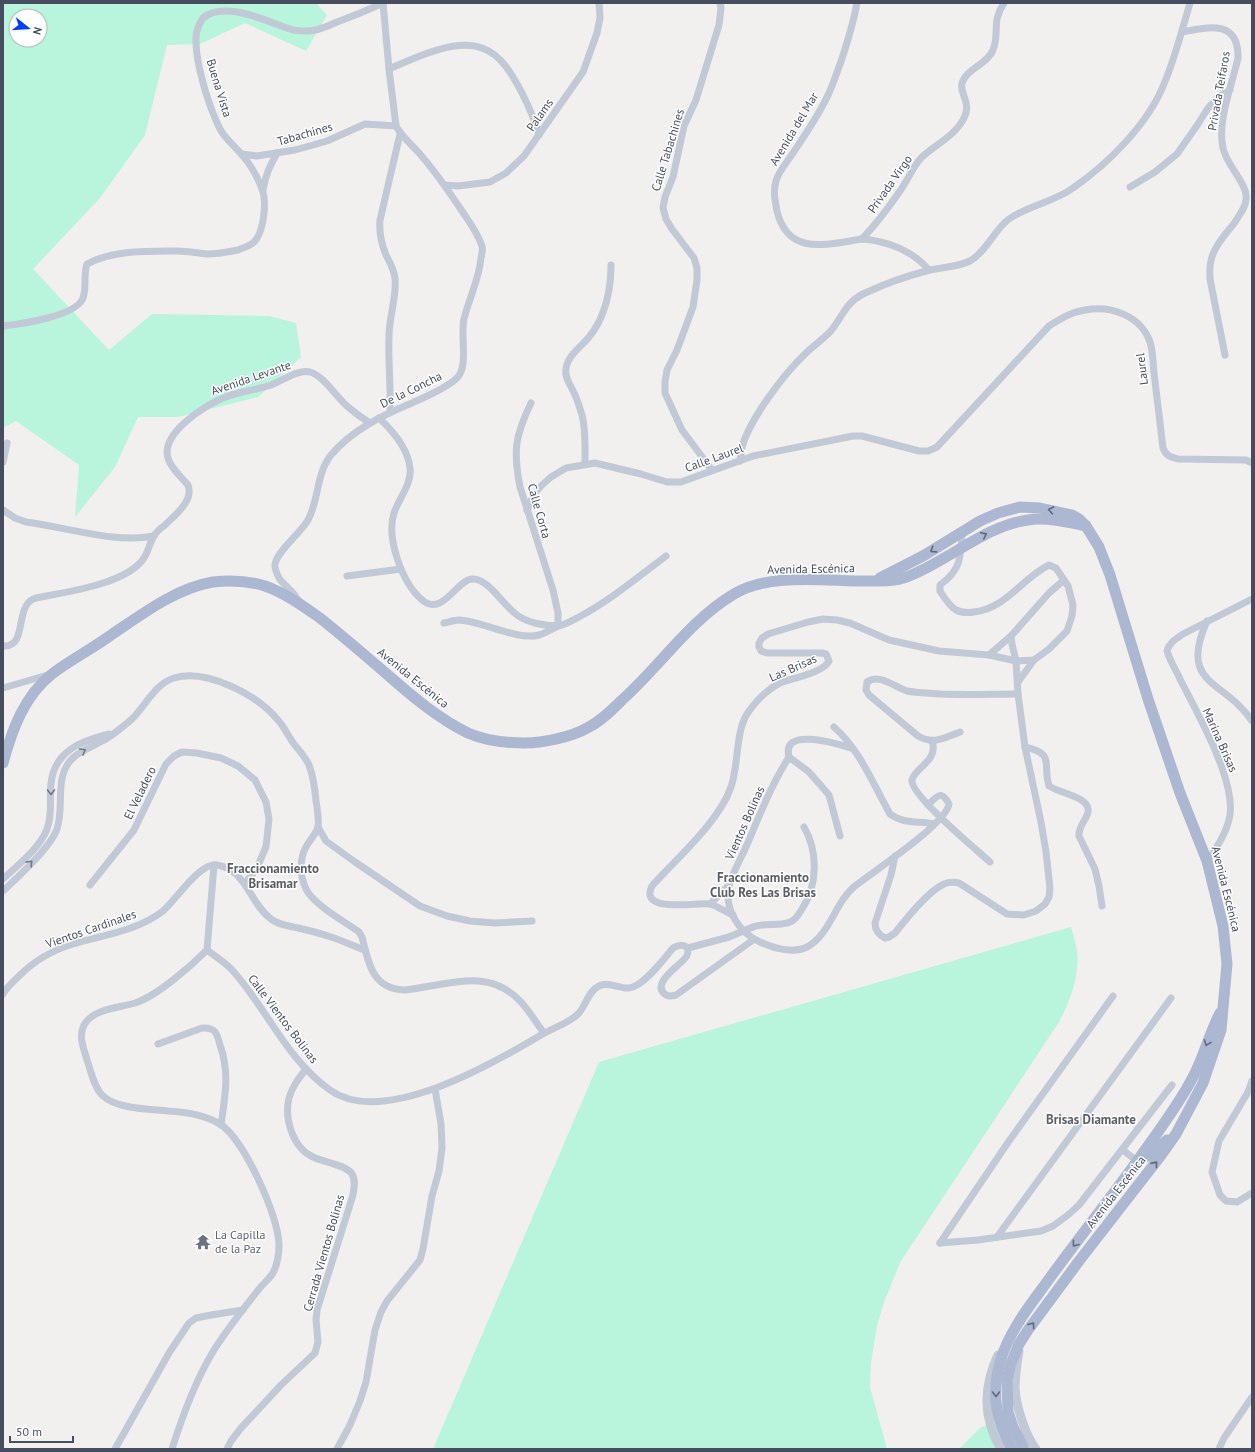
<svg xmlns="http://www.w3.org/2000/svg" width="1255" height="1452" font-family="'PT Sans',sans-serif">
  <rect width="100%" height="100%" fill="#f2efef"/>
  <!-- green -->
  <g fill="#b9f4dc" fill-rule="evenodd">
    <path d="M 3,3 L 316,3 L 327,15 L 306,51 L 245,23 L 200,44 L 167,45 L 145,135 L 100,198 L 33,269 L 109,350 L 152,314 L 269,316 L 296,323 L 301,357 L 258,397 L 178,417 L 138,417 L 115,467 L 75,517 L 79,465 L 16,421 L 3,428 ZM 16,16 L 40,16 L 40,40 L 16,40 Z"/>
    <path d="M 1071,927 C 1073,935 1076,943 1077,951 C 1080,975 1070,1001 1059,1022 L 901,1261 L 884,1302 L 877,1326 L 871,1363 L 870,1387 L 887,1449 L 433,1449 L 599,1062 Z"/>
    <polygon points="996,1424 1010,1449 959,1449 981,1427"/>
  </g>
  <g fill="none" stroke-linecap="round" stroke-linejoin="round">
    <!-- minor -->
    <g stroke="#c1c8d6" stroke-width="7">
      <path d="M 857,3 C 852,30 840,67 829,93 C 820,113 807,132 795,150 C 789,160 779,170 776,181 C 773,191 775,201 777,211 C 788,257 828,244 862,239 C 888,241 913,251 929,270"/>
      <path d="M 1182,32 C 1208,27 1239,19 1238,58 C 1232,85 1217,121 1223,148 C 1226,165 1249,185 1246,200 C 1245,209 1239,215 1235,222 C 1227,233 1213,247 1211,261 C 1209,267 1210,273 1210,279 L 1225,355"/>
      <path d="M 389,69 C 414,58 455,38 482,48 C 502,55 513,76 522,93 C 529,107 535,120 539,135"/>
      <polyline points="242,154 257,156 295,150 327,141 365,124 396,126"/>
      <polyline points="445,185 458,186 490,182 506,173 524,156 583,72 597,33 600,18 599,3"/>
      <polyline points="1130,187 1155,172 1177,154 1198,124 1208,108 1218,97 1230,90"/>
      <path d="M 263,190 C 265,176 270,166 277,153"/>
      <path d="M 862,239 C 876,224 889,207 900,191 C 908,180 913,166 922,157 C 936,144 955,136 964,118 C 972,103 959,93 962,83 C 967,68 988,64 993,50 C 1000,33 991,22 1004,3"/>
      <path d="M 3,326 C 21,324 77,316 83,298 C 87,287 83,275 87,264 C 113,250 148,251 177,251 C 187,251 197,253 207,254 C 218,254 228,252 238,250 C 243,248 250,246 254,242 C 264,232 267,202 262,189 C 258,178 250,164 242,155 C 235,146 226,140 220,129 C 209,107 195,63 196,38 C 196,30 199,24 203,18 C 224,0 266,21 290,29 C 295,31 303,31 308,31 C 318,31 328,26 337,22 C 353,16 368,10 383,3"/>
      <path d="M 390,412 C 391,387 388,361 389,336 C 389,316 397,297 395,278 C 394,269 390,263 386,255 C 381,243 379,232 380,220 L 400,134"/>
      <path d="M 379,418 C 393,431 408,448 410,468 C 412,484 399,498 394,513 C 386,538 402,582 421,599 C 440,617 454,586 468,580 C 475,577 482,581 487,585 C 498,594 506,607 517,615 C 528,623 545,626 558,626 C 564,625 571,621 577,618 C 609,601 637,578 666,556"/>
      <path d="M 740,461 C 741,456 741,451 742,447 C 750,419 783,375 805,354 C 813,346 822,340 830,332 C 842,318 845,303 863,294 C 882,285 910,275 930,270 C 944,267 958,267 970,261 C 987,251 994,230 1009,219 C 1029,205 1054,202 1073,188 C 1108,164 1148,124 1164,84 C 1175,58 1182,30 1190,3"/>
      <polyline points="3,462 7,443"/>
      <path d="M 585,464 C 585,448 586,431 582,415 C 580,409 578,401 575,395 C 572,387 564,378 566,369 C 567,356 581,347 589,337 C 605,318 611,290 611,265"/>
      <polyline points="712,470 682,430 665,393 665,382 667,370 677,350 693,307 697,280 697,268 694,258 672,229 666,219 663,208 665,197 673,177 684,126 696,100 719,25 721,8 720,3"/>
      <path d="M 3,510 L 15,518 L 26,522 C 66,527 115,544 154,536"/>
      <path d="M 527,510 L 534,494 L 541,486 L 551,477 L 566,468 L 595,463 L 641,474 L 667,482 L 681,482 L 753,456 L 853,436 L 862,436 L 919,451 L 928,451 L 937,447 L 1049,326 C 1060,319 1071,312 1085,310 C 1111,305 1141,316 1150,342 C 1153,351 1153,363 1154,373 C 1157,398 1160,423 1163,448 C 1166,456 1171,457 1178,459 L 1246,460 L 1252,463"/>
      <polyline points="347,576 401,569"/>
      <path d="M 299,601 C 296,597 293,592 289,589 C 286,585 281,582 279,578 C 277,574 274,568 275,564 C 278,550 300,534 308,520 C 319,500 316,474 331,455 C 352,430 383,415 412,403 C 425,397 447,388 457,378 C 469,366 460,337 464,319 C 469,298 479,280 481,258 C 482,254 483,250 482,246 C 478,234 471,224 464,214 C 450,193 436,172 419,153 C 411,144 402,137 396,126 L 389,69 L 383,3"/>
      <path d="M 1207,621 C 1178,686 1224,679 1252,721"/>
      <path d="M 444,623 C 449,622 454,620 459,620 C 483,621 517,641 539,635 C 546,633 552,629 558,626 L 558,613 L 553,590 L 520,487 C 513,451 515,436 531,403"/>
      <path d="M 3,646 C 25,648 17,615 28,603 C 30,600 33,599 36,598 C 66,592 119,585 140,563 C 149,554 148,545 154,536 C 156,532 161,528 165,525 C 175,515 194,501 188,485 C 182,478 173,470 169,461 C 157,435 206,404 226,397 C 241,391 256,390 271,385 C 282,381 298,369 310,372 C 324,376 337,398 348,407 C 355,413 362,418 370,423"/>
      <polyline points="989,655 1011,636"/>
      <polyline points="1018,682 1034,660"/>
      <polyline points="3,688 51,674"/>
      <path d="M 834,727 C 860,750 873,784 890,814 C 903,824 919,821 934,824"/>
      <path d="M 960,732 C 944,738 934,745 918,736 L 869,695 L 866,690 L 867,682 C 880,673 894,687 907,691 C 918,693 930,693 941,694 C 967,695 992,694 1018,694"/>
      <path d="M 932,741 C 939,761 915,767 912,780 C 910,795 977,850 990,862"/>
      <path d="M 1025,747 C 1056,754 1042,763 1049,786 C 1059,793 1091,797 1088,812 C 1086,821 1078,826 1079,836 L 1095,869 L 1099,886 L 1102,906"/>
      <path d="M 789,757 C 781,726 838,744 851,748"/>
      <polyline points="318,827 326,841 355,862 420,906 447,916 470,921 495,923 532,921"/>
      <path d="M 840,836 L 829,795 L 809,772 L 789,757 C 771,785 759,817 746,847 C 741,858 732,874 729,886 C 724,909 739,933 760,942 C 773,948 793,954 807,947 C 830,935 835,902 855,886 C 874,871 946,824 949,804 C 941,790 938,795 928,805"/>
      <path d="M 895,856 L 891,875 L 875,923 C 875,930 879,935 885,938 L 889,937 L 895,933 C 906,919 928,891 944,884 C 949,882 954,882 959,883 L 1007,914 L 1024,915 L 1036,911 L 1045,904 L 1049,897 L 1050,888 L 1046,852 L 1041,822 L 1025,747 L 1018,694 L 1016,661 L 1012,644 L 1011,636 L 1049,593 L 1064,580"/>
      <path d="M 1207,861 C 1217,848 1227,832 1230,815 C 1235,778 1197,713 1180,679 C 1176,670 1170,661 1167,651 C 1169,643 1176,639 1183,634 L 1252,599"/>
      <path d="M 3,879 C 18,865 40,848 47,829 C 53,814 49,799 51,784 C 54,751 81,741 109,734"/>
      <polyline points="90,885 134,830 166,764 174,756 182,752 197,753 221,758 238,766 255,780 266,802 269,819 266,847 256,870 245,883"/>
      <path d="M 3,891 C 19,876 50,848 57,829 C 65,805 53,775 74,757 C 82,750 92,747 100,742 C 109,738 125,725 132,719 C 145,706 156,683 174,678 C 206,668 257,695 277,719 C 284,726 288,736 294,744 C 299,750 306,758 309,765 C 313,776 315,789 316,801 C 317,807 319,822 318,827 C 316,834 309,841 306,847 C 299,859 300,877 306,889 C 314,905 344,921 359,932 L 362,937 C 369,964 372,989 405,990 C 446,986 487,966 520,1001 C 529,1010 536,1023 544,1033"/>
      <polyline points="710,904 729,885"/>
      <path d="M 733,915 C 726,912 717,906 710,904 C 698,902 638,914 652,886 C 676,859 719,822 731,787 C 739,765 735,729 749,711 C 757,700 768,689 780,683 C 793,678 823,673 829,661 L 826,654 L 822,653 L 767,653 L 761,651 L 759,647 L 759,643 L 762,638 L 768,634 L 808,622 L 823,619 L 837,620 L 850,623 L 889,640 L 939,651 L 989,655 L 1016,661 L 1034,660 L 1049,649 L 1067,631 L 1072,616 L 1073,605 L 1068,586 L 1056,568 L 1049,565 C 1022,578 1007,608 974,612 C 967,613 962,613 956,610 C 949,606 944,597 940,591 L 940,585 C 961,570 961,557 962,532"/>
      <path d="M 753,927 C 766,922 778,927 790,922 C 796,920 799,914 802,909 C 818,885 818,851 804,827"/>
      <polyline points="688,948 729,937"/>
      <path d="M 207,950 C 216,957 226,963 233,971 C 267,1009 287,1060 330,1090 C 383,1128 494,1063 541,1035 C 552,1028 568,1024 578,1014 C 586,1006 588,991 599,986 C 609,981 620,989 629,988 C 643,987 664,959 673,948 C 680,945 682,944 688,948 C 688,951 688,955 686,957 C 681,965 649,984 666,995 C 670,997 672,996 676,995 L 753,940"/>
      <path d="M 3,994 C 7,987 13,982 19,976 C 34,961 53,950 73,944 C 104,935 137,931 163,911 C 176,900 200,862 217,865 C 246,869 250,904 271,919 C 279,926 292,926 302,929 C 312,931 322,934 331,937 C 343,941 354,946 365,950"/>
      <path d="M 158,1044 L 202,1028 C 216,1027 217,1034 220,1045 C 230,1073 225,1096 221,1125"/>
      <polyline points="1252,1081 1248,1092 1219,1141 1212,1172 1220,1195 1226,1201 1237,1202 1252,1193"/>
      <polyline points="1123,1150 1137,1161"/>
      <polyline points="997,1237 1171,998"/>
      <polyline points="940,1243 1009,1141 1113,996"/>
      <polyline points="940,1243 978,1240 1041,1231 1053,1226 1068,1215 1079,1205 1172,1085"/>
      <polyline points="115,1449 169,1353 189,1323 196,1318 211,1315 243,1310"/>
      <path d="M 172,1449 C 183,1414 195,1381 214,1350 C 227,1329 243,1309 259,1289 C 263,1284 269,1279 273,1273 C 277,1265 279,1253 279,1245 C 279,1217 244,1139 220,1124 C 205,1115 186,1112 168,1111 C 149,1109 117,1109 103,1096 C 94,1088 91,1071 87,1060 C 84,1049 78,1036 84,1025 C 94,1008 119,1008 135,1003 C 157,996 191,966 207,950 L 214,865"/>
      <path d="M 227,1449 L 231,1441 L 241,1428 L 281,1385 L 315,1353 L 318,1342 L 316,1320 L 317,1310 L 353,1195 C 354,1188 356,1180 352,1174 C 347,1165 323,1162 313,1157 C 293,1148 284,1119 289,1098 C 292,1087 299,1078 306,1069"/>
      <polyline points="337,1449 350,1425 360,1401 366,1382 375,1330 381,1312 387,1301 420,1260 423,1249 432,1196 439,1171 442,1148 441,1124 435,1089"/>
      <polyline points="1219,1449 1224,1438 1252,1397"/>
    </g>
    <!-- tertiary -->
    <g stroke="#c1c8d6" stroke-width="9">
      <path d="M 1019,1351 C 1017,1363 1015,1376 1015,1388 C 1016,1406 1025,1435 1036,1449"/>
      <path d="M 998,1355 C 983,1387 983,1419 1001,1449"/>
    </g>
    <!-- primary -->
    <g stroke="#acb7d1" stroke-width="11">
      <polyline points="880,578 923,556 980,521 998,513 1020,507 1040,508 1072,515 1079,519 1086,526 1099,547 1110,575 1148,699 1180,793 1207,861 1223,926 1227,964 1221,1030 1203,1083 1176,1134 1159,1158 1079,1261 1028,1330 1019,1344 1010,1366 1007,1380 1008,1412 1013,1427 1024,1449"/>
      <path d="M 3,763 C 12,730 24,696 52,674 C 70,660 92,649 111,635 C 141,615 176,588 213,582 C 230,580 249,581 265,586 C 285,593 303,606 320,618 C 344,637 367,657 389,676 C 413,697 439,719 468,733 C 486,741 505,743 525,743 C 542,743 572,737 587,728 C 600,722 612,710 622,700 C 661,665 689,621 734,594 C 768,574 817,580 855,581 C 869,581 885,582 900,579 C 916,575 932,565 946,557 C 972,542 998,524 1028,520 C 1047,517 1067,522 1086,526"/>
      <polyline points="1139,1160 1151,1154 1167,1140"/>
      <path d="M 1012,1449 C 996,1419 991,1396 1000,1362 C 1008,1334 1027,1309 1044,1286 C 1074,1244 1107,1203 1138,1160 C 1157,1133 1178,1106 1193,1077 C 1204,1057 1209,1034 1220,1013"/>
    </g>
    <!-- minor-bridge -->
    <polyline stroke="#c1c8d6" stroke-width="7" points="729,937 753,927"/>
  </g>
  <!-- one-way arrows -->
  <defs><path id="oneway-chevron" d="M-2-3.5L2.5 0L-2 3.5" fill="none" stroke-width="1.6" stroke-linecap="round" stroke-linejoin="round"/></defs>
  <g stroke="#5f687c">
    <use href="#oneway-chevron" transform="translate(1051 510) rotate(-169)"/>
    <use href="#oneway-chevron" transform="translate(984 535) rotate(-26)"/>
    <use href="#oneway-chevron" transform="translate(933 550) rotate(147)"/>
    <use href="#oneway-chevron" transform="translate(1207 1043) rotate(111)"/>
    <use href="#oneway-chevron" transform="translate(1155 1164) rotate(-51)"/>
    <use href="#oneway-chevron" transform="translate(1075 1244) rotate(127)"/>
    <use href="#oneway-chevron" transform="translate(1032 1325) rotate(-54)"/>
    <use href="#oneway-chevron" transform="translate(996 1394) rotate(90)"/>
  </g>
  <g stroke="#707889">
    <use href="#oneway-chevron" transform="translate(83 751) rotate(-30)"/>
    <use href="#oneway-chevron" transform="translate(51 792) rotate(90)"/>
    <use href="#oneway-chevron" transform="translate(30 863) rotate(-47)"/>
  </g>
  <!-- icons -->
  <defs>
    <symbol id="temple-bare" viewBox="-9 -9 18 18"><path d="M0-6L5-2H3V0L6.5 2.5H4V6H1.5V3h-3V6H-4V2.5H-6.5L-3 0V-2H-5Z" fill="#6b7280" stroke="#fff" stroke-width="2.5" paint-order="stroke"/></symbol>
  </defs>
  <g fill-rule="evenodd">
    <use href="#temple-bare" x="192" y="1231" width="22" height="22"/>
  </g>
  <g text-anchor="middle" stroke-width="3" stroke-linejoin="round" paint-order="stroke">
    <!-- street labels -->
    <g font-size="12" fill="#454d5f" stroke="#fff">
      <text transform="translate(219 88) rotate(73)" y="4">Buena Vista</text>
      <text transform="translate(1219 91) rotate(-80)" y="4">Privada Teifaros</text>
      <text transform="translate(540 115) rotate(-55)" y="4">Palams</text>
      <text transform="translate(794 129) rotate(-59)" y="4">Avenida del Mar</text>
      <text transform="translate(305 134) rotate(-16)" y="4">Tabachines</text>
      <text transform="translate(668 150) rotate(-73)" y="4">Calle Tabachines</text>
      <text transform="translate(890 184) rotate(-55)" y="4">Privada Virgo</text>
      <text transform="translate(1142 369) rotate(-97)" y="4">Laurel</text>
      <text transform="translate(251 378) rotate(-19)" y="4">Avenida Levante</text>
      <text transform="translate(411 390) rotate(-26)" y="4">De la Concha</text>
      <text transform="translate(714 458) rotate(-20)" y="4">Calle Laurel</text>
      <text transform="translate(539 511) rotate(74)" y="4">Calle Corta</text>
      <text transform="translate(811 569) rotate(-1)" y="4">Avenida Escénica</text>
      <text transform="translate(793 668) rotate(-24)" y="4">Las Brisas</text>
      <text transform="translate(413 678) rotate(39)" y="4">Avenida Escénica</text>
      <text transform="translate(1220 740) rotate(66)" y="4">Marina Brisas</text>
      <text transform="translate(140 793) rotate(-64)" y="4">El Veladero</text>
      <text transform="translate(745 823) rotate(-66)" y="4">Vientos Bolinas</text>
      <text transform="translate(1226 889) rotate(76)" y="4">Avenida Escénica</text>
      <text transform="translate(91 929) rotate(-19)" y="4">Vientos Cardinales</text>
      <text transform="translate(283 1019) rotate(53)" y="4">Calle Vientos Bolinas</text>
      <text transform="translate(1116 1192) rotate(-52)" y="4">Avenida Escénica</text>
      <text transform="translate(324 1253) rotate(-74)" y="4">Cerrada Vientos Bolinas</text>
    </g>
    <!-- worship labels -->
    <g font-size="12" fill="#5b616d" stroke="#fff" text-anchor="start">
      <text x="215" y="1239">La Capilla<tspan x="215" dy="14">de la Paz</tspan></text>
    </g>
    <!-- neighbourhood labels -->
    <g font-size="13" font-weight="bold" fill="#5b5d65" stroke="#fff">
      <text x="273" y="873">Fraccionamiento<tspan x="273" dy="15">Brisamar</tspan></text>
      <text x="763" y="882">Fraccionamiento<tspan x="763" dy="15">Club Res Las Brisas</tspan></text>
      <text x="1091" y="1124">Brisas Diamante</text>
    </g>
  </g>
  <!-- border -->
  <rect width="1255" height="1452" fill="none" stroke="#454d5f" stroke-width="8"/>
  <!-- north arrow -->
  <g transform="translate(28 28) rotate(107)"><circle r="19" fill="#ffffff" stroke="#b5b8bf"/>
  <path d="M0-3L7 15L0 10L-7 15Z" fill="#063cf5"/>
  <text y="-6" font-size="11" font-weight="bold" text-anchor="middle" fill="#454d5f">N</text>
  </g>
  <!-- scale -->
  <path d="M10 1436v6h63v-6" fill="none" stroke="#454d5f" stroke-width="2"/>
  <text x="16" y="1436" font-size="12" fill="#454d5f" stroke="#ffffff" stroke-width="3" paint-order="stroke">50 m</text>
</svg>
